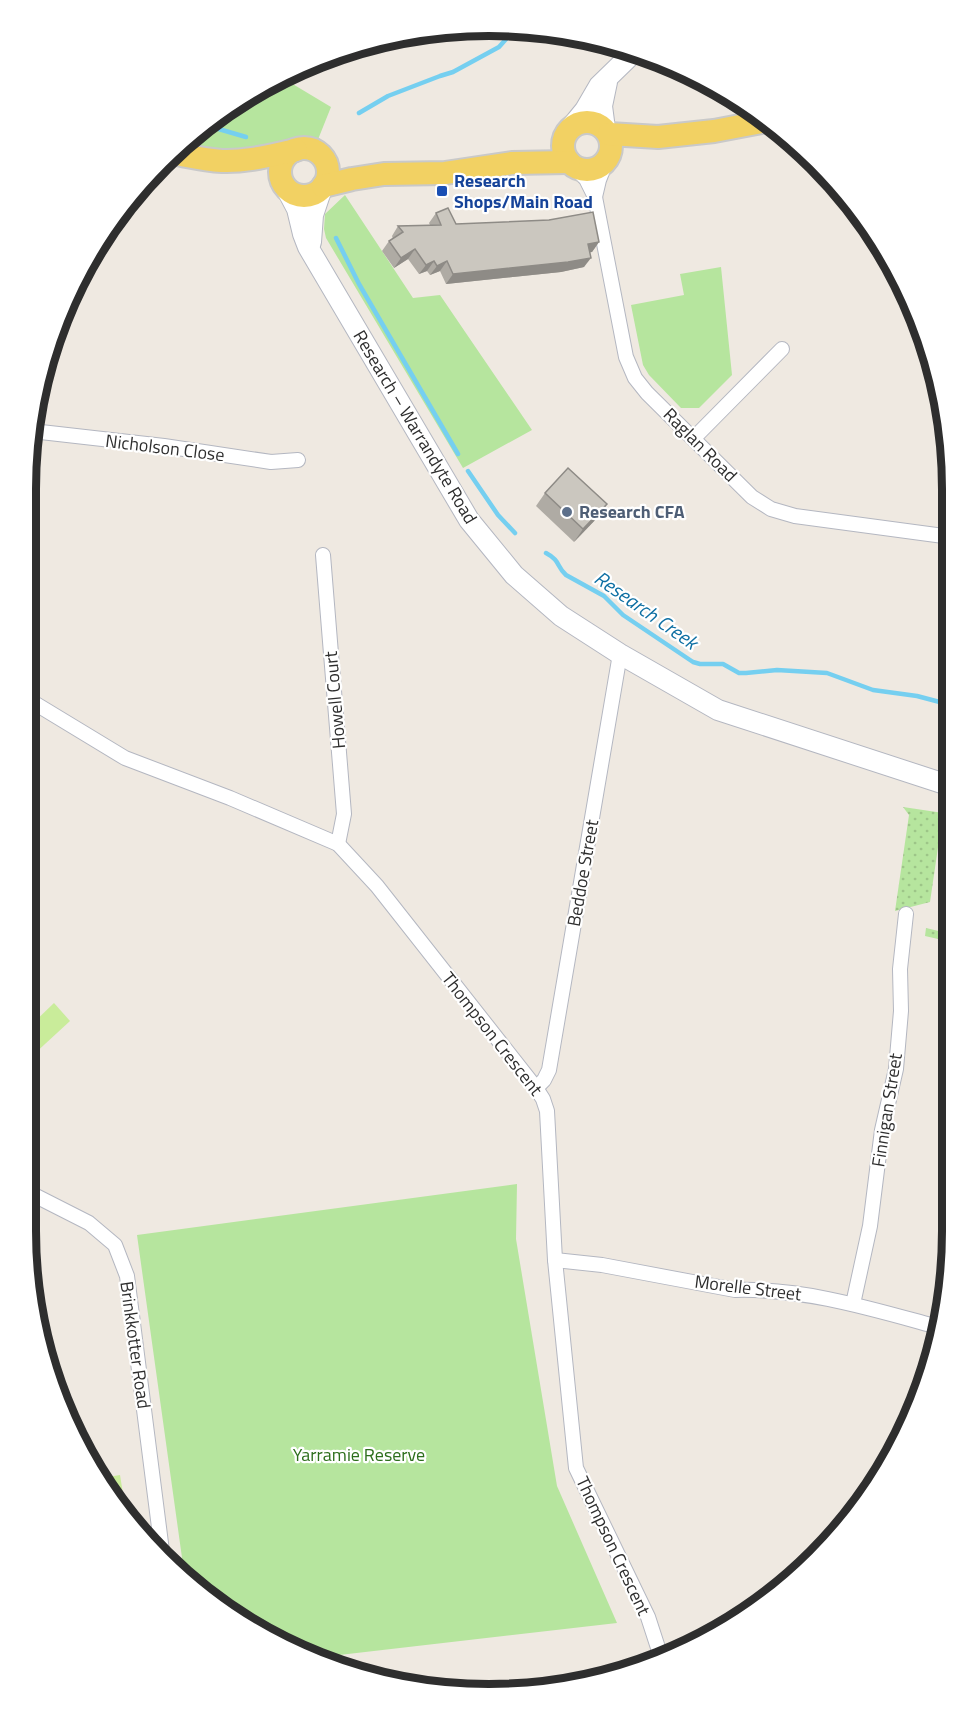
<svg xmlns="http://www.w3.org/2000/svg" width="978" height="1720" font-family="'Titillium Web',sans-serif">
  <defs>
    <pattern id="grass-dots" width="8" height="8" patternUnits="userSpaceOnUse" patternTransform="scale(1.5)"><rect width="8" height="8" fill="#b6e59e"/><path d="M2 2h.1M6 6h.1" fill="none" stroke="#9dc588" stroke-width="1.8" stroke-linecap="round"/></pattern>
  </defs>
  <rect width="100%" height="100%" fill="#efe9e1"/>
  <!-- grass -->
  <g fill="url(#grass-dots)">
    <polygon points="903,807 950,814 942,820 930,902 895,911 909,815"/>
    <polygon points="926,928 951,934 951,942 925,936"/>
  </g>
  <!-- park -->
  <g fill="#b6e59e">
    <polygon points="281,77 331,107 317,142 306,139 299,140 244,153 181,145 231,104"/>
    <polygon points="345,195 413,298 440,295 532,430 463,468 326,238 324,229 325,214"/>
    <polygon points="721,267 732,375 699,408 681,408 649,375 643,365 631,305 684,295 680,274"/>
    <polygon points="517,1184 516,1239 557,1486 617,1623 322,1657 231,1616 184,1572 137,1235"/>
  </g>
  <!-- pitch -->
  <g fill="#c9ec9a">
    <polygon points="54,1003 70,1021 32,1056 26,1050 26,1030"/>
    <polygon points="120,1475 127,1518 121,1513 102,1478"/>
  </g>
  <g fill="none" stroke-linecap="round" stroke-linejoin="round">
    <!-- stream -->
    <g stroke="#75cff0" stroke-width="4.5">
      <polyline points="359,113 388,96 440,76 453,72 499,47 516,28"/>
      <polyline points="205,125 246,137"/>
      <polyline points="336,238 359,284 458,454"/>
      <polyline points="468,471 498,515 515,533"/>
      <path d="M 546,553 C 561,561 556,566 566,575 L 604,596 L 623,615 L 693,662 L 700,664 L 723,664 L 739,673 L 746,673 L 777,670 L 827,673 L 873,690 L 917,696 L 951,705"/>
    </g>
    <defs>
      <g id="street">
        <polyline points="572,165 586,179 595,197 626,357 635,378 647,393 752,497 771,509 795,516 951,537"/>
        <polyline points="595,197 599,180 606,162"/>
        <polyline points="32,431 164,446 271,462 298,460"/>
        <polyline points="694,438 782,349"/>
        <polyline points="323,555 344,814 338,844"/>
        <polyline points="26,698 125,758 230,798 338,844 377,886 536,1088 543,1099 547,1111 555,1260 576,1468 648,1617 661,1657"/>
        <polyline points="536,1088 544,1080 549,1070 620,654"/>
        <polyline points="26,1191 89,1223 115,1245 127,1276 162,1551"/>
        <path d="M 555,1260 L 602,1265 L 735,1290 C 804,1288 872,1309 938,1327"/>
        <polyline points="853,1304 870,1226 882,1130 896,1069 901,1011 900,969 906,914"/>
      </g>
      <g id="secondary">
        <polyline points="572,126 585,110 599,86 635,51"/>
        <polyline points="605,129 602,106 607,82"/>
        <polyline points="286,188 297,209 303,234 308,247 469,520 514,575 561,616 620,654 718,710 951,786"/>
        <polyline points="311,242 313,215 322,188"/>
      </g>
      <g id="primary">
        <circle cx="587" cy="146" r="24"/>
        <polyline points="609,134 658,137 714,131 767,121"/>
        <circle cx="304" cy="172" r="24"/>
        <path d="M 171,153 C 188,156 205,160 222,161 C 247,162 272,155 296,150"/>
        <polyline points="323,186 352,179 384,174 445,173 512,163 569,162"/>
      </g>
    </defs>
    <!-- street casing -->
    <use href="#street" stroke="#b4b7c1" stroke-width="16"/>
    <!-- secondary casing -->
    <use href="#secondary" stroke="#b4b7c1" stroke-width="22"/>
    <!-- primary casing -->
    <use href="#primary" stroke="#c9c9c9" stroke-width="26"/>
    <!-- street -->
    <use href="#street" stroke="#fff" stroke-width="14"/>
    <!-- secondary -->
    <use href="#secondary" stroke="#fff" stroke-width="20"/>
    <!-- primary -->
    <use href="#primary" stroke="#f2d163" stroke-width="22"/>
  </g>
  <!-- wall -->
  <g fill="#afaba4">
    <polygon points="436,213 456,224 599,242 592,252 590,252 584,267 561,272 446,284 440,271 430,275 427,271 419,274 408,259 394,268 382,251 389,241 393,239 392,236 398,226 430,225 429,223"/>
    <polygon points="545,493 607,504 598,517 574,542 536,506"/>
  </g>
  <!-- shaded-wall -->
  <g fill="#8e8b86">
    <polygon points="599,242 592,252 582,254 588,244"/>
    <polygon points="415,249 408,259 394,268 401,258"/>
    <polygon points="591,258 584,267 561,272 446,284 453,274"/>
    <polygon points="434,261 427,271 419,274 426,265"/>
    <polygon points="447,261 440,271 430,275 437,266"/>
    <polygon points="607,504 598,517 574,542 583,529"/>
  </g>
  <!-- building -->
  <g fill="#cbc7bf" stroke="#8e8b86" stroke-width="1.5">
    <polygon points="448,208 456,224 549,220 593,212 599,242 588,244 591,258 568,262 453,274 447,261 437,266 434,261 426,265 415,249 401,258 389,241 403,232 398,226 441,225 436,213"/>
    <polygon points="568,468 607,504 583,529 545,493"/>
  </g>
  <!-- markers -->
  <rect fill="#1a4fb4" stroke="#fff" stroke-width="2" x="436" y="185" width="12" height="12" rx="3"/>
  <circle fill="#5c6f8a" stroke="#fff" stroke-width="2" cx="567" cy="512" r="6"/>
  <g text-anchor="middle" stroke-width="4.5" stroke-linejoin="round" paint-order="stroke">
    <!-- transit labels -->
    <g font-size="18" font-weight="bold" fill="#164399" stroke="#fff" text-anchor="start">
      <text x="454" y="187">Research<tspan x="454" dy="21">Shops/Main Road</tspan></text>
    </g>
    <!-- street labels -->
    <g font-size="18" fill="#2e2e2e" stroke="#fff">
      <text transform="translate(415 427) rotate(59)" y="6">Research – Warrandyte Road</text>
      <text transform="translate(700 445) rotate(45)" y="6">Raglan Road</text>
      <text transform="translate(165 448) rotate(7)" y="6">Nicholson Close</text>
      <text transform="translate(335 700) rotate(-95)" y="6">Howell Court</text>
      <text transform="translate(583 873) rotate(-80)" y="6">Beddoe Street</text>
      <text transform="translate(492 1034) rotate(52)" y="6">Thompson Crescent</text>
      <text transform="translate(887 1110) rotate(-81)" y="6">Finnigan Street</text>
      <text transform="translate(748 1288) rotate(7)" y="6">Morelle Street</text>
      <text transform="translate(135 1345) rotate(82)" y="6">Brinkkotter Road</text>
      <text transform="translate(613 1546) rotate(65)" y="6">Thompson Crescent</text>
    </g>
    <!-- service labels -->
    <g font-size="18" font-weight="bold" fill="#4e5e75" stroke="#fff" text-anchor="start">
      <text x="579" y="518">Research CFA</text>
    </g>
    <!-- park labels -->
    <g font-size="18" fill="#2c6e1b" stroke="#fff">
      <text x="359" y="1461">Yarramie Reserve</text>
    </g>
    <!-- water labels -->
    <g font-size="20" font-style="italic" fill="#0d6fa3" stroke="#fff">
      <text transform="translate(646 610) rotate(35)" y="7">Research Creek</text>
    </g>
  </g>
  <!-- crop -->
  <path d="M0 0H978V1720H0ZM489 36H489A453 453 0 0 1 942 489V1231A453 453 0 0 1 489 1684H489A453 453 0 0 1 36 1231V489A453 453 0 0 1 489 36Z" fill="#fff" fill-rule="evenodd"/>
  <path fill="none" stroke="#2e2e2e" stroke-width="8" d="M489 36H489A453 453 0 0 1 942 489V1231A453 453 0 0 1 489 1684H489A453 453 0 0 1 36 1231V489A453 453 0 0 1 489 36Z"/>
</svg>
